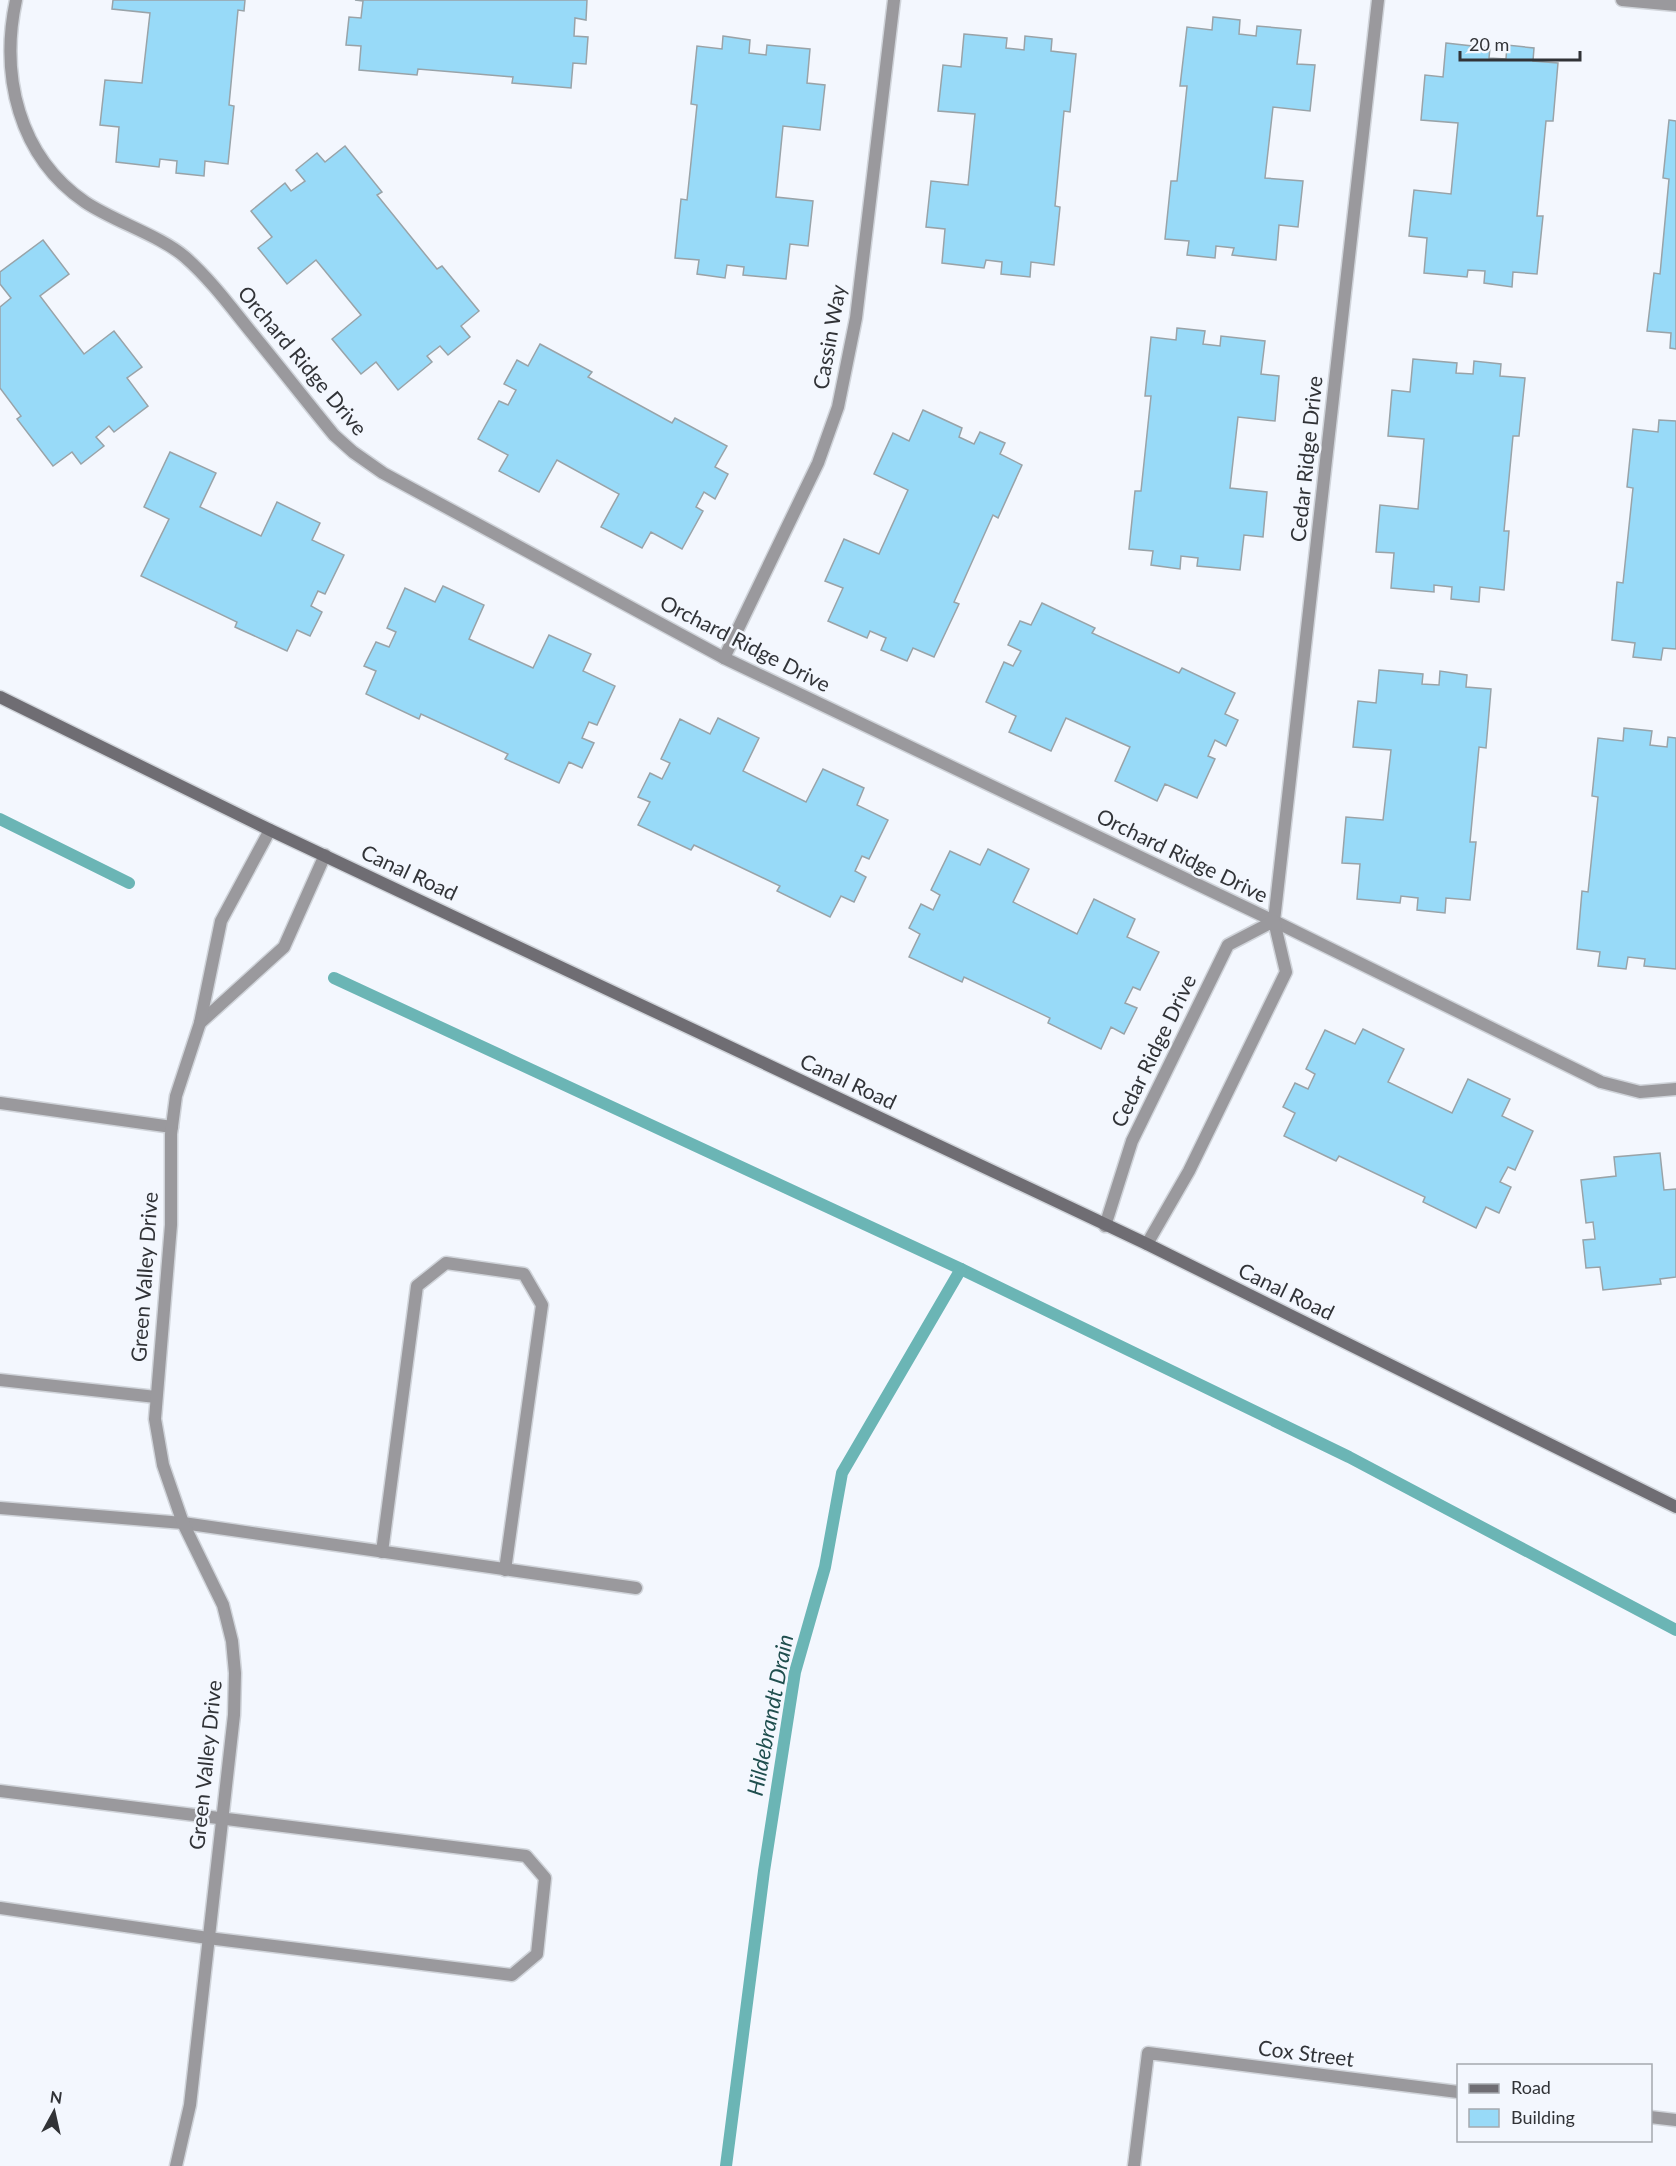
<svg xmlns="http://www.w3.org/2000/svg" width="1676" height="2166" font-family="Lato,sans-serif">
  <rect width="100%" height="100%" fill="#f3f7fe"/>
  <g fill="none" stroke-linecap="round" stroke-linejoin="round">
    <!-- stream -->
    <g stroke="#6bb5b5" stroke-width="12">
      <polyline points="0,819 129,883"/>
      <polyline points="334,978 961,1269 1349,1457 1676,1630"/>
      <polyline points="726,2166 764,1871 795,1672 825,1567 842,1473 961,1269"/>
    </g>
  </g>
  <!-- building -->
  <g fill="#98daf8" stroke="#99a3a8" stroke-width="1.5">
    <polygon points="113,0 245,0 244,11 238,10 229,105 234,106 228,164 205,161 204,176 176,173 177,161 160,159 159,167 116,162 119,127 100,125 105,80 142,83 150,13 112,9"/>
    <polygon points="355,0 587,0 586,20 575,18 574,36 588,37 586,64 573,63 571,88 512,83 513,77 418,69 417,75 359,70 361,46 346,45 349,17 361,18 363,1"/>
    <polygon points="1213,17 1240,20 1239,34 1256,36 1257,26 1301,30 1297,64 1315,65 1310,111 1273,107 1265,178 1303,181 1298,227 1279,225 1276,260 1232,255 1234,248 1216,246 1215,258 1187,255 1189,241 1165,239 1171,181 1177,181 1187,86 1180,86 1187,27 1212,30"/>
    <polygon points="964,34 1007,38 1006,48 1024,50 1025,36 1052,39 1051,51 1076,54 1070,112 1064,111 1055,206 1060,207 1054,265 1031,262 1030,277 1001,274 1002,262 986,260 984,268 942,263 945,229 926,227 931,181 968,185 975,114 938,111 943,65 961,67"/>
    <polygon points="723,36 750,40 749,53 766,55 767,45 810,49 807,83 825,85 820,130 783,126 776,197 813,201 808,246 790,244 786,279 743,275 744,267 727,265 725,278 697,274 699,260 675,258 681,199 687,200 697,105 691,104 697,46 722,49"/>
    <polygon points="1446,43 1490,48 1489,58 1506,59 1507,45 1534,48 1533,61 1558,63 1553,121 1546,121 1537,216 1543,216 1537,274 1513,272 1512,287 1484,283 1485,271 1468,270 1467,277 1424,273 1427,238 1409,236 1414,190 1451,194 1458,123 1421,120 1425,75 1443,77"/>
    <polygon points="1669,120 1676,121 1676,349 1670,348 1671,333 1647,331 1654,273 1660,274 1669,179 1663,178"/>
    <polygon points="345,146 382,192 377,195 437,269 442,266 479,311 461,326 470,337 448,355 440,346 427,356 432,362 398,390 376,362 361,374 332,339 361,315 316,260 287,284 258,248 272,237 251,211 285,183 291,191 305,181 296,170 317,153 325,162"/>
    <polygon points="43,240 69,274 40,296 84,354 114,331 142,367 127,378 148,406 114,432 109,426 96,437 104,446 81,464 72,452 53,466 17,419 21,416 0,388 0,307 11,298 0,284 0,272"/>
    <polygon points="1177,328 1205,331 1203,344 1220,346 1221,336 1265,341 1261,374 1279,376 1275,421 1238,417 1230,488 1267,492 1263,537 1244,535 1240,570 1197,566 1198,558 1181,556 1180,569 1151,565 1153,551 1129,549 1135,491 1141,491 1151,396 1145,396 1151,337 1176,340"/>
    <polygon points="540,344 592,372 588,377 672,423 675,418 727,446 715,467 728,474 715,499 704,492 696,507 703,511 682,549 651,532 642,548 601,527 619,494 557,460 539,492 499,471 508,455 478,439 499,401 508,405 516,390 504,384 517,360 528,366"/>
    <polygon points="1413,359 1457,363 1456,373 1473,374 1474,361 1501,364 1500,376 1525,378 1519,436 1513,436 1504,531 1509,531 1504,590 1480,587 1479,602 1451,599 1452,587 1434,585 1434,592 1391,588 1394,553 1376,552 1380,505 1418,509 1424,439 1388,436 1392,390 1410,392"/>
    <polygon points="923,410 962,428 959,437 974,444 980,432 1005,443 1000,454 1022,465 998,518 993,515 954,602 959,604 934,657 913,648 907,661 881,650 886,638 870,631 867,638 828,621 843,588 825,581 844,539 879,554 908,490 874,474 893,433 909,441"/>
    <polygon points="1659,420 1676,421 1676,649 1663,648 1661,660 1633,657 1635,643 1612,640 1617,582 1623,583 1633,488 1627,487 1633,429 1658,432"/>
    <polygon points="170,452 216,473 200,507 261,536 277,502 320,523 312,540 344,555 325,594 318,591 311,606 322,612 310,636 297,630 287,651 235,627 237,622 141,576 169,519 144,507"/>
    <polygon points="443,586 484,605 469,639 533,668 549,635 591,654 583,671 615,686 597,725 589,722 582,738 594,743 582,768 569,762 559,783 505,759 508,754 421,714 419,719 366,694 376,671 364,666 376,642 389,647 396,632 387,628 405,588 435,602"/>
    <polygon points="1042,603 1095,628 1092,633 1179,673 1182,668 1235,693 1225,714 1238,720 1226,746 1215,740 1208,756 1215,759 1197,798 1165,784 1157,801 1115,781 1130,747 1066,718 1051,751 1009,732 1016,716 986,702 1004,662 1013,666 1021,651 1008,645 1020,621 1031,625"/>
    <polygon points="1379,670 1423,674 1422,684 1439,685 1440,671 1467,675 1466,687 1491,689 1486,748 1479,747 1470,842 1476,842 1470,900 1446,898 1445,913 1417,910 1418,898 1401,896 1400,903 1357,899 1360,864 1342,863 1346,817 1383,820 1391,750 1353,747 1358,701 1376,703"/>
    <polygon points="718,718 759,738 743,771 806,802 823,769 864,788 857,805 888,820 869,859 862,856 855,871 866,877 854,902 841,896 830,917 777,891 780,886 694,845 691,850 638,825 650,802 638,797 650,773 662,779 670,763 661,759 680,719 710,734"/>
    <polygon points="1624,728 1652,731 1650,745 1667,747 1668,737 1676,738 1676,969 1644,966 1645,959 1628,957 1626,969 1598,966 1600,952 1577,949 1582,891 1588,892 1598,797 1592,796 1598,738 1623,741"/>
    <polygon points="988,849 1029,869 1013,902 1077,934 1094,899 1135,919 1127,937 1159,952 1140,990 1133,987 1125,1003 1137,1008 1124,1034 1111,1027 1101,1049 1048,1023 1050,1018 964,977 962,982 909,957 920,934 909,928 921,904 933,910 940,895 931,890 950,851 980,865"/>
    <polygon points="1363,1029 1404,1049 1388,1082 1452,1113 1468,1079 1510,1099 1502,1116 1533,1131 1515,1170 1508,1167 1500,1182 1511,1187 1499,1213 1486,1207 1476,1228 1423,1202 1425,1197 1339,1156 1336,1161 1284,1136 1295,1113 1283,1107 1295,1083 1308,1089 1315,1074 1306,1069 1325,1030 1355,1044"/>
    <polygon points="1660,1153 1664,1190 1676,1189 1676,1277 1660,1279 1661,1284 1603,1290 1600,1267 1586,1268 1583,1240 1595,1239 1593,1222 1586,1223 1581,1180 1616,1176 1614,1157"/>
  </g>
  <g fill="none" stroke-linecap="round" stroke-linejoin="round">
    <defs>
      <g id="lane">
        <polyline points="0,1103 172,1127"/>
        <polyline points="0,1380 156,1397"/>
        <polyline points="0,1508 183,1523 636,1588"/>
        <polyline points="382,1552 417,1286 446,1263 524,1274 542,1305 505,1570"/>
        <polyline points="0,1791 526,1856 545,1878 537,1954 512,1975 208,1938 0,1908"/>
      </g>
      <g id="street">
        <path d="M 16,0 C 0,75 18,156 85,202 C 113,221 161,236 185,257 C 210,279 230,306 251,332 C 279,366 306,401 334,435 L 353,452 L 383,473 L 724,658 L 1274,921 L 1601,1082 L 1640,1092 L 1676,1089"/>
        <polyline points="1622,0 1676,5"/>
        <polyline points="724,658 818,463 838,407 856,318 894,0"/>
        <polyline points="1274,921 1378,0"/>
        <polyline points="200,1023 284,947 325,855"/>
        <polyline points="1105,1226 1132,1141 1228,945 1274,921 1286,972 1189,1171 1147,1244"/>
        <polyline points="1650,2117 1676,2120"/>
        <polyline points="176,2166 190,2105 234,1715 235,1673 232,1641 223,1605 183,1523 163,1465 155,1419 171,1225 171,1134 176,1096 200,1023 221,921 270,830"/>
        <polyline points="1134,2166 1148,2053 1458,2092"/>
      </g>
      <polyline id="secondary" points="0,697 270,830 1147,1244 1676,1507"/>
    </defs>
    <!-- lane casing -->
    <use href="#lane" stroke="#d0d4da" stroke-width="15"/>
    <!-- street casing -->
    <use href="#street" stroke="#d0d4da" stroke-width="15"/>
    <!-- secondary casing -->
    <use href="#secondary" stroke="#d0d4da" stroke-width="15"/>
    <!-- lane -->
    <use href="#lane" stroke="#9a999d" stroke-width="12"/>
    <!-- street -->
    <use href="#street" stroke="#9a999d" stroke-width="12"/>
    <!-- secondary -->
    <use href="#secondary" stroke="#6f6d73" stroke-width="12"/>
  </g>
  <g text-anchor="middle" stroke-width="5" stroke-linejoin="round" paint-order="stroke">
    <!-- street labels -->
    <g font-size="21" fill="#313337" stroke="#f3f7fe">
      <text transform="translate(830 337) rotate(-80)" y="7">Cassin Way</text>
      <text transform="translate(302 361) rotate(50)" y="7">Orchard Ridge Drive</text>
      <text transform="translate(1307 459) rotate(-84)" y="7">Cedar Ridge Drive</text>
      <text transform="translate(745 644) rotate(27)" y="7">Orchard Ridge Drive</text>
      <text transform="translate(1182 856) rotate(26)" y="7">Orchard Ridge Drive</text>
      <text transform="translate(409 873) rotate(25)" y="7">Canal Road</text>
      <text transform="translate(1154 1051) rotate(-64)" y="7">Cedar Ridge Drive</text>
      <text transform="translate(848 1082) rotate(25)" y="7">Canal Road</text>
      <text transform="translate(145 1277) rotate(-86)" y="7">Green Valley Drive</text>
      <text transform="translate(1286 1292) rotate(26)" y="7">Canal Road</text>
      <text transform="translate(206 1765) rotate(-84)" y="7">Green Valley Drive</text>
      <text transform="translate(1306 2054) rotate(7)" y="7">Cox Street</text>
    </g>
    <!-- water labels -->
    <g font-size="22" font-style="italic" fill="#1f4e4e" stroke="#f3f7fe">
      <text transform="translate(770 1715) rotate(-79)" y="8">Hildebrandt Drain</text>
    </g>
  </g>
  <!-- legend -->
  <rect x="1457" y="2064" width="195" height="78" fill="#f3f7fe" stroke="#a5a9ae" stroke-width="1.5"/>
  <rect x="1469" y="2084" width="30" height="9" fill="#6f6d73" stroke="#a5a9ae" stroke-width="1.5"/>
  <text x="1511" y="2094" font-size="18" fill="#313337">Road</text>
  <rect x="1469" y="2109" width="30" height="18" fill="#98daf8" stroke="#a5a9ae" stroke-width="1.5"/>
  <text x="1511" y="2124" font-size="18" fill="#313337">Building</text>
  <!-- north arrow -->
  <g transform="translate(54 2112) rotate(8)" stroke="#f3f7fe" stroke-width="4.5" paint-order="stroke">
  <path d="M0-4.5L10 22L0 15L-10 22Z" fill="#313337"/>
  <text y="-9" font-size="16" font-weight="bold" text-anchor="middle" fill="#313337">N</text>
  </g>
  <!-- scale -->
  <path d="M1460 51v9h120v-9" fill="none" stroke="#313337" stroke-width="3"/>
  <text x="1469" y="51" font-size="18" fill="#313337" stroke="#f3f7fe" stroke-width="4.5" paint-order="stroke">20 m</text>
</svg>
